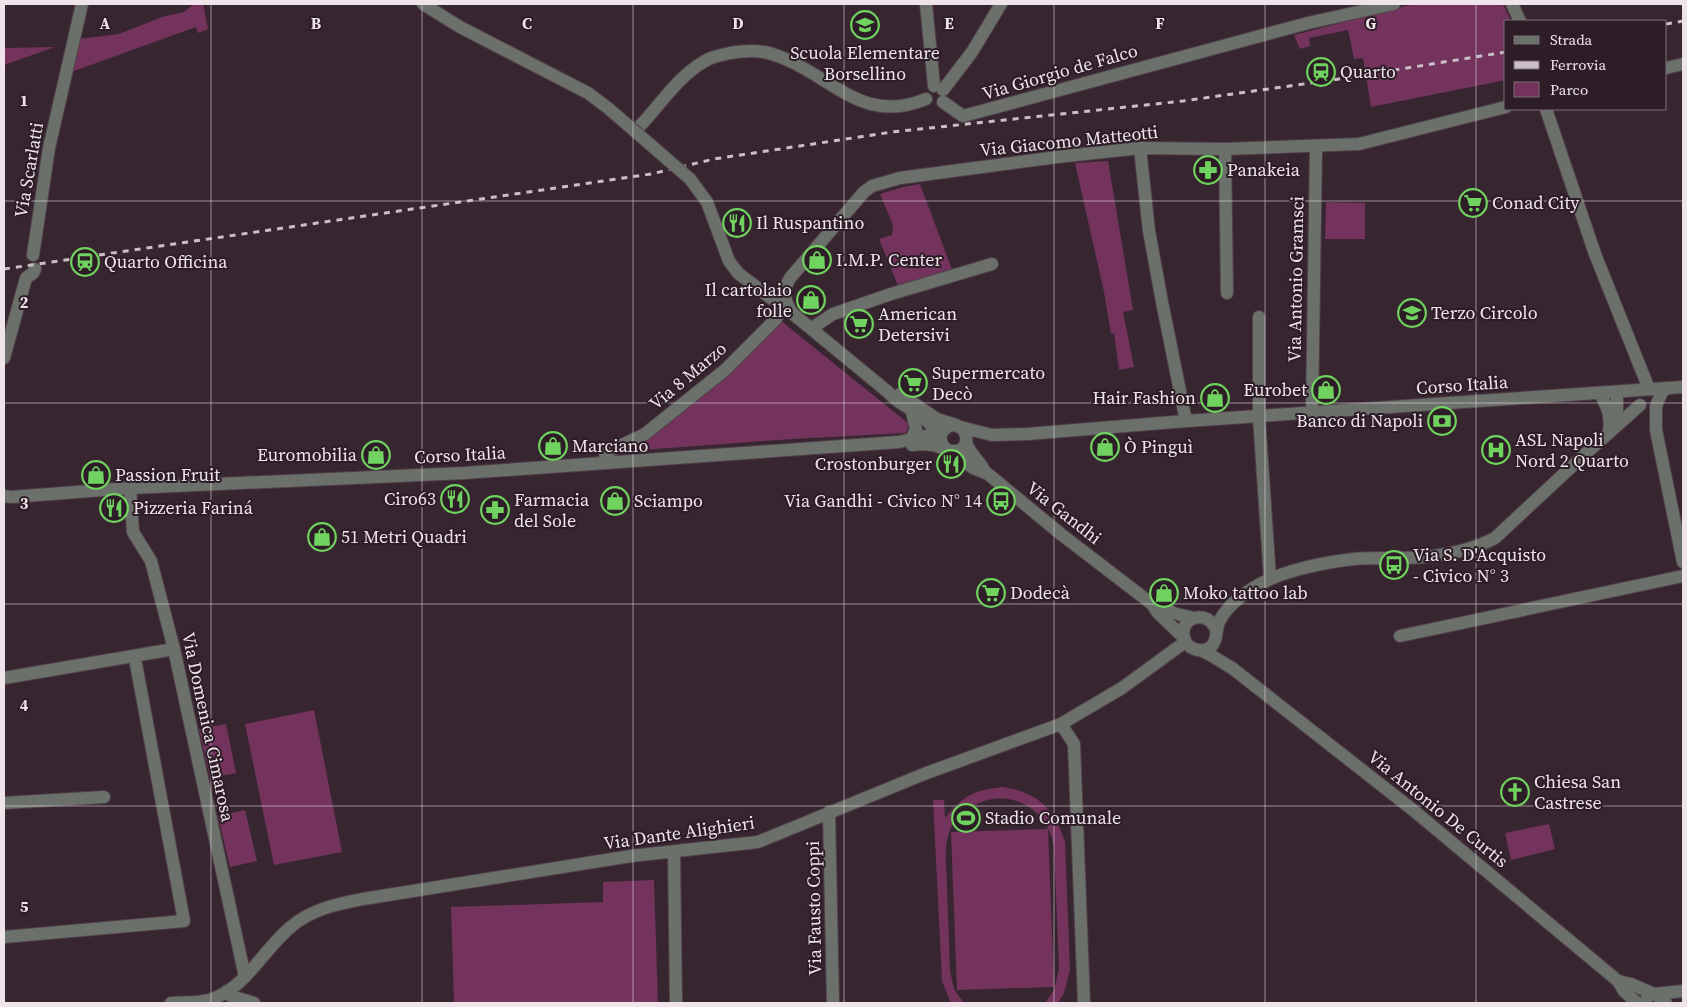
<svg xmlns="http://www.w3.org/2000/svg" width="1687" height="1007" font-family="'Source Serif 4',serif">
  <rect width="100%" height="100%" fill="#372630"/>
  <!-- green -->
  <g fill="#73335d">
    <polygon points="194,4 203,4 208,29 198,33 196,27 74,71 69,75 79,39 119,34 162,17 184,12"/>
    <polygon points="1413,4 1503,4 1511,21 1506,21 1506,80 1371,107 1363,58 1354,59 1348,30 1309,38 1310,46 1300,49 1294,35"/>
    <polygon points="55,47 4,65 4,48"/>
    <polygon points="1108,161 1133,310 1123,312 1134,367 1119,370 1114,333 1111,334 1104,292 1075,163"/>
    <polygon points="920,184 953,272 899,288 879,239 892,235 893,225 880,194 903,187"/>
    <polygon points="1326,202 1365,203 1365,239 1325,239"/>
    <polygon points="780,320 909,424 906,433 793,439 628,451 626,447"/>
    <polygon points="314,710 342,852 274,865 245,724"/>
    <polygon points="226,724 236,773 210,778 199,729"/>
    <path d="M 1003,787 C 1037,792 1055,809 1065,842 L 1070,970 L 1064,993 L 1058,1003 L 1045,1003 L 1054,990 L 1059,969 L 1054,847 C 1047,803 1000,783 964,812 C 958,817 951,825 949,833 C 943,850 947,869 947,887 C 948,915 949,943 950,971 L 954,989 L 964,1003 L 951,1003 L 942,981 L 933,800 L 944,800 L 945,818 C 964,795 974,790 1003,787 Z"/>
    <polygon points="245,810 257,861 230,867 218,816"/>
    <polygon points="1549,824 1555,849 1511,860 1505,833"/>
    <polygon points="1048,829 1054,987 957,990 951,832"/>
    <polygon points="654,880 658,1003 454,1003 451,907 603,902 603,882"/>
  </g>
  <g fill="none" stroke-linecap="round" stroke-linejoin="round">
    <defs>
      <g id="minor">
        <polyline points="423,4 460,27"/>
        <polyline points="926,4 934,86"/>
        <polyline points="1512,4 1520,21"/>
        <polyline points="1666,68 1683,64"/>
        <polyline points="943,90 972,52 1001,4"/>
        <polyline points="943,102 963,116 1308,23 1394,4"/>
        <polyline points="1546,109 1595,254 1649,389"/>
        <path d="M 635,131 C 659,108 675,78 705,61 C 712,56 722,55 730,53 C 741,51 753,50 764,52 C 776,54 786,59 796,64 C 842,88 870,122 926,99"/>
        <polyline points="1140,148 1149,231 1162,302 1186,421"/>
        <polyline points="1225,149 1227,293"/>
        <polyline points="690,179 707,202 729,261 738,273 772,299 786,302"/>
        <polyline points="33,255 49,148 82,4"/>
        <polyline points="1259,317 1259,417 1270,579"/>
        <polyline points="812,328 833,314 891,294 992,264"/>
        <polyline points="4,358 26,278 33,273 35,269"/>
        <polyline points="1667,388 1662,392 1656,406 1656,430 1683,562"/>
        <polyline points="1617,392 1617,413 1619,423"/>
        <path d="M 1601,393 C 1602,399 1605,403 1607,408 C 1610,416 1610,425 1609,433"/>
        <polyline points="900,394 937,419 956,425"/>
        <polyline points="1312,412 1316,147"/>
        <path d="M 942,432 C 933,428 927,421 920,415 C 908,407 897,403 888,392 L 792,313 C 784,300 782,292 790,278 L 864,192 L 872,186 L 900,178 L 1057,157 L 1140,148 L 1225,149 L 1359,144 L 1506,107"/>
        <polyline points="912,438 916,429 912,412"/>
        <path d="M 966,442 C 969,454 980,460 985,472"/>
        <path d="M 912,445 C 919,444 926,444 932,445 C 940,446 948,452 956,451 C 969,449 969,434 960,427"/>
        <path d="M 945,448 C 937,439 940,429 952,425 L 992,435 L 1027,434 L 1186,421 L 1683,387"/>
        <polyline points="953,452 973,468 988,474 1062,535 1152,604 1164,607 1173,613 1194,618"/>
        <polyline points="606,463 605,453 645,434 725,370 776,319 786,302"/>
        <polyline points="130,488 133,532 151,561 174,649 245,977"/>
        <polyline points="4,496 11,497 130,488 464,473 899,442 942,432"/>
        <polyline points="1152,604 1158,613 1184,638"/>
        <path d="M 1216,630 C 1209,609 1179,616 1184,637 C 1186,649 1201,654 1211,647 C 1218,640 1215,631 1219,622 C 1228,603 1251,588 1270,579 C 1294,569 1328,562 1354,559 C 1377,557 1400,559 1423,557 C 1446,555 1474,549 1495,538 L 1583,456 L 1640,405"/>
        <polyline points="1400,636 1683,576"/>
        <path d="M 1200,650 C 1211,654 1221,662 1232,668 L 1413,810 L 1618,981 L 1624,991 L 1637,1003"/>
        <polyline points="4,678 174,649"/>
        <polyline points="1061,724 1074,744 1084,1003"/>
        <polyline points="4,803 104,797"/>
        <polyline points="829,812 833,1003"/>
        <polyline points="674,852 676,1003"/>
        <polyline points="4,937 184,921 136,664"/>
        <polyline points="1618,981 1631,984 1654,994 1683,991"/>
        <polyline points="226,992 231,996 254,1003"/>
        <path d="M 171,1003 C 183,1002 198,1003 209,1000 C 246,989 264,948 292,926 C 312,909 338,904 363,899 L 631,856 L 758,842 L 924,774 L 1061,724 L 1122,688 L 1185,642"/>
        <polyline points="1645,1003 1648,995 1654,994 1662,999 1666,1003"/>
      </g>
    </defs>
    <!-- minor casing -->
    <use href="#minor" stroke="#51414a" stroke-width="14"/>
    <!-- minor -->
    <use href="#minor" stroke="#6b716a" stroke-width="12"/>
    <!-- rail -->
    <g stroke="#cbbfc6" stroke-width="3" stroke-dasharray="6 6" stroke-linecap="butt">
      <polyline points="1666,24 1683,21"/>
      <polyline points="4,269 651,174 714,159 892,132 1183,101 1339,79 1506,52"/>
    </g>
    <defs>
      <polyline id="minor-bridge" points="460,27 588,93 608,108 690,179"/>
    </defs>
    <!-- minor-bridge casing -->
    <use href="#minor-bridge" stroke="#51414a" stroke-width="14" stroke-linecap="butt"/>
    <!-- minor-bridge -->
    <use href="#minor-bridge" stroke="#6b716a" stroke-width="12"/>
  </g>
  <!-- grid -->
  <path fill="none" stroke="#efe4ea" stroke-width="1" stroke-opacity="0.55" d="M 211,4 L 211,1003M 422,4 L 422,1003M 633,4 L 633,1003M 844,4 L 844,1003M 1054,4 L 1054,1003M 1265,4 L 1265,1003M 1476,4 L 1476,1003M 4,201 L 1683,201M 4,403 L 1683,403M 4,604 L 1683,604M 4,806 L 1683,806"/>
  <!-- icons -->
  <defs>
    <symbol id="school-ring" viewBox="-11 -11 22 22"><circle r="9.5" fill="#2d1d27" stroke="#70d35f" stroke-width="1.5"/><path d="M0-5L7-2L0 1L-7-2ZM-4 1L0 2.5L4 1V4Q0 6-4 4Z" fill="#70d35f"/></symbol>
    <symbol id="station-ring" viewBox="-11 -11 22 22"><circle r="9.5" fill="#2d1d27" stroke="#70d35f" stroke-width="1.5"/><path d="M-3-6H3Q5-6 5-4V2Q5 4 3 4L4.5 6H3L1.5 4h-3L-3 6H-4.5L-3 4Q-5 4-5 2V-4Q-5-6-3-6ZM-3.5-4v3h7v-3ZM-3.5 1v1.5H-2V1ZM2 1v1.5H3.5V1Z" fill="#70d35f"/></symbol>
    <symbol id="pharmacy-ring" viewBox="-11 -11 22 22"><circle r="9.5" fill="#2d1d27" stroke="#70d35f" stroke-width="1.5"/><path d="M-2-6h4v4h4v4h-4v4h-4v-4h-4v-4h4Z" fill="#70d35f"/></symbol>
    <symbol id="supermarket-ring" viewBox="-11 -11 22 22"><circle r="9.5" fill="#2d1d27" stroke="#70d35f" stroke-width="1.5"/><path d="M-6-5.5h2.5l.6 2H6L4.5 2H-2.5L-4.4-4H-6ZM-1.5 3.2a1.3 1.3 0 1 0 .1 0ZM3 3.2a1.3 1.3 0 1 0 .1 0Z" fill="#70d35f"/></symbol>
    <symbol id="restaurant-ring" viewBox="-11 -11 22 22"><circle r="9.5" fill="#2d1d27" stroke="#70d35f" stroke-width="1.5"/><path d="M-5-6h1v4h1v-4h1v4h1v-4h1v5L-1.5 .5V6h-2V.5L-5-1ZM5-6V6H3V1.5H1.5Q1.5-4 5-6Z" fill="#70d35f"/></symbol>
    <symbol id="shop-ring" viewBox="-11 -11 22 22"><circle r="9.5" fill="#2d1d27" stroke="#70d35f" stroke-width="1.5"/><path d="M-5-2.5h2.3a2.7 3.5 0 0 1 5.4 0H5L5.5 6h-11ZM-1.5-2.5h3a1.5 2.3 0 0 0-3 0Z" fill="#70d35f"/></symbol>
    <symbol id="bank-ring" viewBox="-11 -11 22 22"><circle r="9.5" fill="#2d1d27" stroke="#70d35f" stroke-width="1.5"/><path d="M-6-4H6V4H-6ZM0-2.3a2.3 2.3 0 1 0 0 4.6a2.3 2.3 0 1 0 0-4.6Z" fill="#70d35f"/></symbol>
    <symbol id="hospital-ring" viewBox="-11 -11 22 22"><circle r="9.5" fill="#2d1d27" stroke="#70d35f" stroke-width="1.5"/><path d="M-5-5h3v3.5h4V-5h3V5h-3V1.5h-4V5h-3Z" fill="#70d35f"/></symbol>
    <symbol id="bus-ring" viewBox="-11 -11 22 22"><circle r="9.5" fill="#2d1d27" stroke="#70d35f" stroke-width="1.5"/><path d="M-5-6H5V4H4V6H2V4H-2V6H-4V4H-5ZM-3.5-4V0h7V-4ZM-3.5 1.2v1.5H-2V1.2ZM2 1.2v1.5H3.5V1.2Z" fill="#70d35f"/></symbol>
    <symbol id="church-ring" viewBox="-11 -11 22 22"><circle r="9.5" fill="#2d1d27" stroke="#70d35f" stroke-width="1.5"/><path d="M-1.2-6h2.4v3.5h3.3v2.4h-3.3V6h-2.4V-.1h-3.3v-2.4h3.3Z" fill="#70d35f"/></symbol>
    <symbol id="stadium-ring" viewBox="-11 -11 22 22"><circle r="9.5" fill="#2d1d27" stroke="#70d35f" stroke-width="1.5"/><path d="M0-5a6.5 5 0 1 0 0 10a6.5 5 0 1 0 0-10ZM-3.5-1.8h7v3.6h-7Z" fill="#70d35f"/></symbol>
  </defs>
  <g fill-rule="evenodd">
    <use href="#school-ring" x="849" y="9" width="32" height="32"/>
    <use href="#station-ring" x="1305" y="56" width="32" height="32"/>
    <use href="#pharmacy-ring" x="1192" y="154" width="32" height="32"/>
    <use href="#supermarket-ring" x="1457" y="187" width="32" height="32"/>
    <use href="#restaurant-ring" x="721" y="207" width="32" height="32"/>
    <use href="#shop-ring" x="801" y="244" width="32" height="32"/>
    <use href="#station-ring" x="69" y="246" width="32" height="32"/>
    <use href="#shop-ring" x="795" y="284" width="32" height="32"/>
    <use href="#school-ring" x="1396" y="297" width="32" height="32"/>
    <use href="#supermarket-ring" x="843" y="308" width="32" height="32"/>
    <use href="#supermarket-ring" x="897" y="367" width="32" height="32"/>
    <use href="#shop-ring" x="1310" y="374" width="32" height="32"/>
    <use href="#shop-ring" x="1199" y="382" width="32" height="32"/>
    <use href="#bank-ring" x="1426" y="405" width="32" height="32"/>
    <use href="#shop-ring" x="537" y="430" width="32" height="32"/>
    <use href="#shop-ring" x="1089" y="431" width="32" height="32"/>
    <use href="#hospital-ring" x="1480" y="434" width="32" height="32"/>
    <use href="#shop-ring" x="360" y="439" width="32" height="32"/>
    <use href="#restaurant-ring" x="935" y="448" width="32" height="32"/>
    <use href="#shop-ring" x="80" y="459" width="32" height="32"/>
    <use href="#restaurant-ring" x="439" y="483" width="32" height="32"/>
    <use href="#shop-ring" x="599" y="485" width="32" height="32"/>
    <use href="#bus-ring" x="985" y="485" width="32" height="32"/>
    <use href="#restaurant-ring" x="98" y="492" width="32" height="32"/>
    <use href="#pharmacy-ring" x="479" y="494" width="32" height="32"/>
    <use href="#shop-ring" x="306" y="521" width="32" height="32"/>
    <use href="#bus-ring" x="1378" y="549" width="32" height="32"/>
    <use href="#supermarket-ring" x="975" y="577" width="32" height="32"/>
    <use href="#shop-ring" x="1148" y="577" width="32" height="32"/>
    <use href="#church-ring" x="1499" y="776" width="32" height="32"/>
    <use href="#stadium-ring" x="950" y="802" width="32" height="32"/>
  </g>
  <g text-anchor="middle" stroke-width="4" stroke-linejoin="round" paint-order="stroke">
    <!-- poi labels -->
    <g font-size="18" fill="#efe4ea" stroke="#2d1d27" text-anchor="start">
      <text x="865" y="59" text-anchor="middle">Scuola Elementare<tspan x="865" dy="21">Borsellino</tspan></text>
      <text x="1340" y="78">Quarto</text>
      <text x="1227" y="176">Panakeia</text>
      <text x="1492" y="209">Conad City</text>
      <text x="756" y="229">Il Ruspantino</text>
      <text x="836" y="266">I.M.P. Center</text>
      <text x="104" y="268">Quarto Officina</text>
      <text x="792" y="296" text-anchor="end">Il cartolaio<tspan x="792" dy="21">folle</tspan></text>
      <text x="1431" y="319">Terzo Circolo</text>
      <text x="878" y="320">American<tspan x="878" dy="21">Detersivi</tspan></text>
      <text x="932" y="379">Supermercato<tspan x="932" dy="21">Decò</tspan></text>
      <text x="1307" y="396" text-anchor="end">Eurobet</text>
      <text x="1196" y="404" text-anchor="end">Hair Fashion</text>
      <text x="1423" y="427" text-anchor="end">Banco di Napoli</text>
      <text x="1515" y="446">ASL Napoli<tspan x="1515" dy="21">Nord 2 Quarto</tspan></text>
      <text x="572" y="452">Marciano</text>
      <text x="1124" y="453">Ò Pinguì</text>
      <text x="357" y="461" text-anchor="end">Euromobilia</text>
      <text x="932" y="470" text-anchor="end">Crostonburger</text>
      <text x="115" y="481">Passion Fruit</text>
      <text x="436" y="505" text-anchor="end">Ciro63</text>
      <text x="514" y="506">Farmacia<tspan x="514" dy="21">del Sole</tspan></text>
      <text x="634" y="507">Sciampo</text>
      <text x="982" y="507" text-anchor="end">Via Gandhi - Civico N° 14</text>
      <text x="133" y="514">Pizzeria Fariná</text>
      <text x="341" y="543">51 Metri Quadri</text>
      <text x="1413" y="561">Via S. D'Acquisto<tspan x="1413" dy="21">- Civico N° 3</tspan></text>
      <text x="1010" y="599">Dodecà</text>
      <text x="1183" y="599">Moko tattoo lab</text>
      <text x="1534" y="788">Chiesa San<tspan x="1534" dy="21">Castrese</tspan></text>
      <text x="985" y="824">Stadio Comunale</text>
    </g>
    <!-- street labels -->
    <g font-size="18" fill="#efe4ea" stroke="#2d1d27">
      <text transform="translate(1060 72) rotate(-16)" y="6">Via Giorgio de Falco</text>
      <text transform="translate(1069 141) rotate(-6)" y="6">Via Giacomo Matteotti</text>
      <text transform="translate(29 170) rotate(-80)" y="6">Via Scarlatti</text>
      <text transform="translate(1296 279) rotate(-89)" y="6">Via Antonio Gramsci</text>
      <text transform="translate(688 376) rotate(-40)" y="6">Via 8 Marzo</text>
      <text transform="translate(1462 385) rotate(-4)" y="6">Corso Italia</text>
      <text transform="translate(460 455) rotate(-3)" y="6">Corso Italia</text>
      <text transform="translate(1064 513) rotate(38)" y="6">Via Gandhi</text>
      <text transform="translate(208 727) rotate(78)" y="6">Via Domenica Cimarosa</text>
      <text transform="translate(1438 809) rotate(39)" y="6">Via Antonio De Curtis</text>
      <text transform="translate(679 833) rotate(-8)" y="6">Via Dante Alighieri</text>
      <text transform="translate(814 908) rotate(-91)" y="6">Via Fausto Coppi</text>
    </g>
  </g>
  <g font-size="16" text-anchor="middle" font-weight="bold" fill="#efe4ea" stroke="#2d1d27" stroke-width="4" stroke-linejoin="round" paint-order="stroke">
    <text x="105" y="29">A</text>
    <text x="316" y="29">B</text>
    <text x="527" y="29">C</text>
    <text x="738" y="29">D</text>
    <text x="949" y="29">E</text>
    <text x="1160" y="29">F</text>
    <text x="1371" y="29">G</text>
    <text x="24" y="106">1</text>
    <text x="24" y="308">2</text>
    <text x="24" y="509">3</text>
    <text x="24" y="711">4</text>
    <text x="24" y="912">5</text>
  </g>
  <!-- border -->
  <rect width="1687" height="1007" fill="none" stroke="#efe4ea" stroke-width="10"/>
  <!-- legend -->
  <rect x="1504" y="20" width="162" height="90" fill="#2d1d27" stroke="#7b6d75"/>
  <rect x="1514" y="36" width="25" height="8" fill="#6b716a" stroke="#7b6d75"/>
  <text x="1550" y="45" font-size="15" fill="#efe4ea">Strada</text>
  <rect x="1514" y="61" width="25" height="8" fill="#cbbfc6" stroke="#7b6d75"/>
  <text x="1550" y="70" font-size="15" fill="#efe4ea">Ferrovia</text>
  <rect x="1514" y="82" width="25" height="15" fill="#73335d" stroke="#7b6d75"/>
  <text x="1550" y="95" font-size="15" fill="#efe4ea">Parco</text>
</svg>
